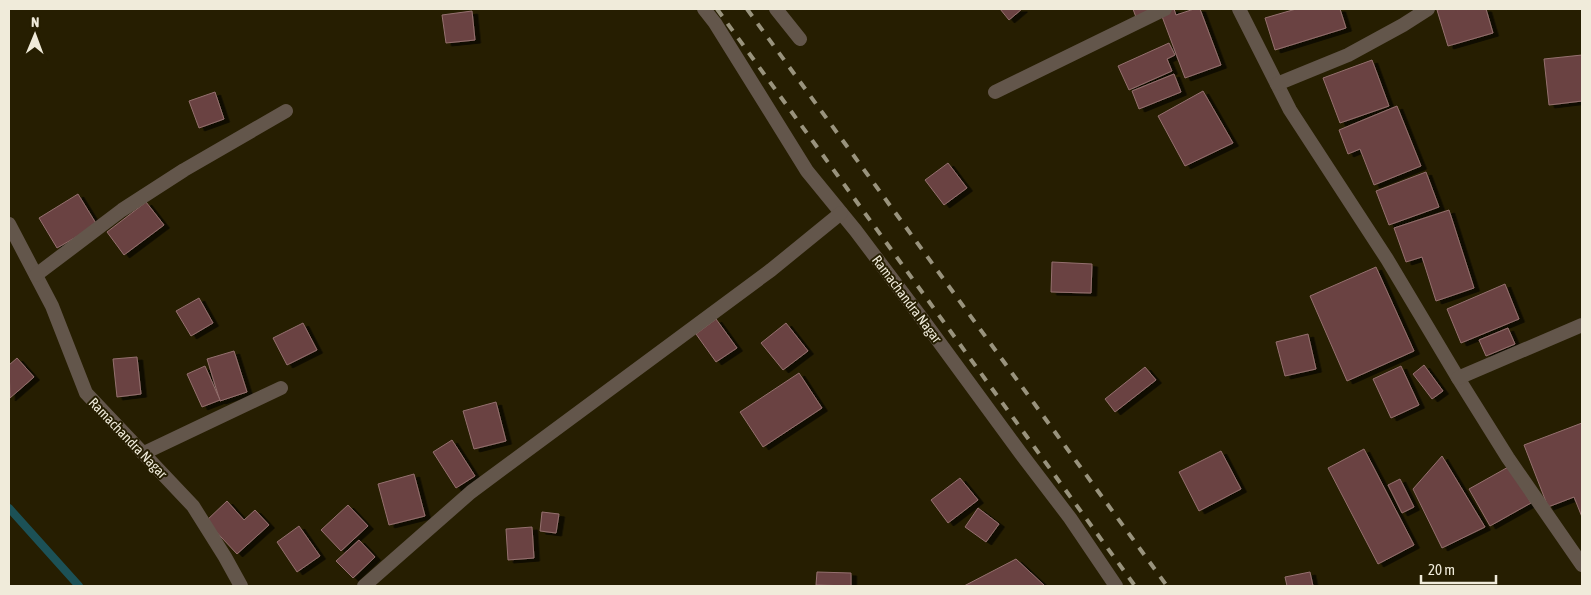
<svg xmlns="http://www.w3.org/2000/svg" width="1591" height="595" font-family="'Asap Condensed',sans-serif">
  <defs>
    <filter id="shadow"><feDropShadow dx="5.5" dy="3" stdDeviation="0" flood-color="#0009"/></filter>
  </defs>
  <rect width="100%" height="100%" fill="#261e01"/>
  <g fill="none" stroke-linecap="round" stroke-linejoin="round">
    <!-- stream -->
    <polyline stroke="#1c5156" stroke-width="8" points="9,508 79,586"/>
  </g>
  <!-- building -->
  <g fill="#6a4342" stroke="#95706f" filter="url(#shadow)">
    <polygon points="1000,9 1022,9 1009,20"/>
    <polygon points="1133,9 1174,9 1176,15 1194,9 1200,9 1221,65 1185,78 1160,11 1137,20"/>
    <polygon points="1296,9 1340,9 1346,28 1275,50 1265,18"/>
    <polygon points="1441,9 1486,9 1493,33 1448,46 1437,10"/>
    <polygon points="472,11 475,40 446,43 442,15"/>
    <polygon points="1169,43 1175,55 1167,59 1172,71 1129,90 1118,66"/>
    <polygon points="1582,55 1582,101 1549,105 1544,59"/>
    <polygon points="1372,60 1389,106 1340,123 1323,78"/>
    <polygon points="1174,74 1181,92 1139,109 1132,91"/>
    <polygon points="1203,91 1233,143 1185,166 1158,116"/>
    <polygon points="215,92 224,119 199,128 189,101"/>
    <polygon points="1397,106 1421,166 1374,185 1360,149 1348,154 1339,130"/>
    <polygon points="948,163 967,188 944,205 925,180"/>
    <polygon points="1426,172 1439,207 1389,225 1376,191"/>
    <polygon points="78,194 97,225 57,248 39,218"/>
    <polygon points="146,202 164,225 124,255 107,232"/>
    <polygon points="1449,210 1474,288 1436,301 1422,257 1406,262 1394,228"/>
    <polygon points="1052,262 1092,264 1091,293 1051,292"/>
    <polygon points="1376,267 1414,351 1347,381 1310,296"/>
    <polygon points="1505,284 1519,319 1461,343 1447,309"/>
    <polygon points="199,298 213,323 191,336 176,311"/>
    <polygon points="716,319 737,348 716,362 696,334"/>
    <polygon points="303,323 317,350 287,365 273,338"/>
    <polygon points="786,323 808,351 783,370 761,343"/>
    <polygon points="1508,328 1515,344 1486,356 1479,340"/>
    <polygon points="1308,334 1316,369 1285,376 1276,342"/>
    <polygon points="234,351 247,392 220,401 207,359"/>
    <polygon points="137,357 141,394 117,397 113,359"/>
    <polygon points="17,358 34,377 10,398 9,365"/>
    <polygon points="1424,365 1443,391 1432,399 1413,374"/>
    <polygon points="205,366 220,400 202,407 187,374"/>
    <polygon points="1401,366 1419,405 1391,418 1373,379"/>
    <polygon points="1145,367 1156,380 1115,412 1105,399"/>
    <polygon points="799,373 822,408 763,447 740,412"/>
    <polygon points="496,402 506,441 474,449 463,411"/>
    <polygon points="1582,423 1582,517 1574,497 1548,507 1524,445"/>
    <polygon points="452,440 475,476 456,488 433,452"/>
    <polygon points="1364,449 1414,545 1378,564 1328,468"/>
    <polygon points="1221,451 1241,489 1199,511 1179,472"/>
    <polygon points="1442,456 1485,527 1442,548 1413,489"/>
    <polygon points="1510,466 1531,503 1490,526 1469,489"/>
    <polygon points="414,474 425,516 389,525 378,484"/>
    <polygon points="960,478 978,500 948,523 931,500"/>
    <polygon points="1400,479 1414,507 1402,513 1388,485"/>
    <polygon points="227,501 244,520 255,510 269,525 237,554 206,521"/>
    <polygon points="348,505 368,526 341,551 321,530"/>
    <polygon points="978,508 999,524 986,542 965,527"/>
    <polygon points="542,512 559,514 556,533 540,531"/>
    <polygon points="299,526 320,556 297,572 277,542"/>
    <polygon points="532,527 534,558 508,560 506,529"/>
    <polygon points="359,540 375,557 353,578 336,561"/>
    <polygon points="1016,559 1045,586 964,586"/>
    <polygon points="817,572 851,573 851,586 816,585"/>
    <polygon points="1310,572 1313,586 1287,586 1285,577"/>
  </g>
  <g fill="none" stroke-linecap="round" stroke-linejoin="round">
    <!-- minor -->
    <g stroke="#63564b" stroke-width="14">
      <polyline points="704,9 715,23 807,171 856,231 923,320 1022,455 1070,518 1116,586"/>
      <polyline points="776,9 800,39"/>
      <polyline points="1239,9 1290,110 1387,259 1458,378 1508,458 1582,565"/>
      <polyline points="1277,84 1348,55 1403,25 1428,9"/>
      <polyline points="995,92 1165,9"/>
      <polyline points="9,224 52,306 86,393 193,506 225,557 241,586"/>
      <polyline points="36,275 122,210 184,170 286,111"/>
      <polyline points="1458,378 1582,325"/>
      <polyline points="144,453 281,388"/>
      <polyline points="364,586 471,492 771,270 841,213"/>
    </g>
    <!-- rail -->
    <g stroke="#99937d" stroke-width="4" stroke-dasharray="9 9" stroke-linecap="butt">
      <polyline points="717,9 1135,586"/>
      <polyline points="747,9 1167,586"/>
    </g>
  </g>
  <g text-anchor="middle" stroke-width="4" stroke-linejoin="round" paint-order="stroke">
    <!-- street labels -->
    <g font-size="14" fill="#f0ebda" stroke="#261e01">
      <text transform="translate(907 299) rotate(53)" y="5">Ramachandra Nagar</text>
      <text transform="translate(128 438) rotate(46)" y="5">Ramachandra Nagar</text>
    </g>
  </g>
  <!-- border -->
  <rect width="1591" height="595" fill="none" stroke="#f0ebda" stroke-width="20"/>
  <!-- north arrow -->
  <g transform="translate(35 35) rotate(1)" stroke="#261e01" stroke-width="4" paint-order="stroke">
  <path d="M0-4L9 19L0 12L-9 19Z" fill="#f0ebda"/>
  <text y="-8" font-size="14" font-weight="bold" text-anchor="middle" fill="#f0ebda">N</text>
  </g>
  <!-- scale -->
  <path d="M1421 575v8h75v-8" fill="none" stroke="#f0ebda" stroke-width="2.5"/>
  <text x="1428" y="575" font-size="15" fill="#f0ebda" stroke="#261e01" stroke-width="4" paint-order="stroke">20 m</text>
</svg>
